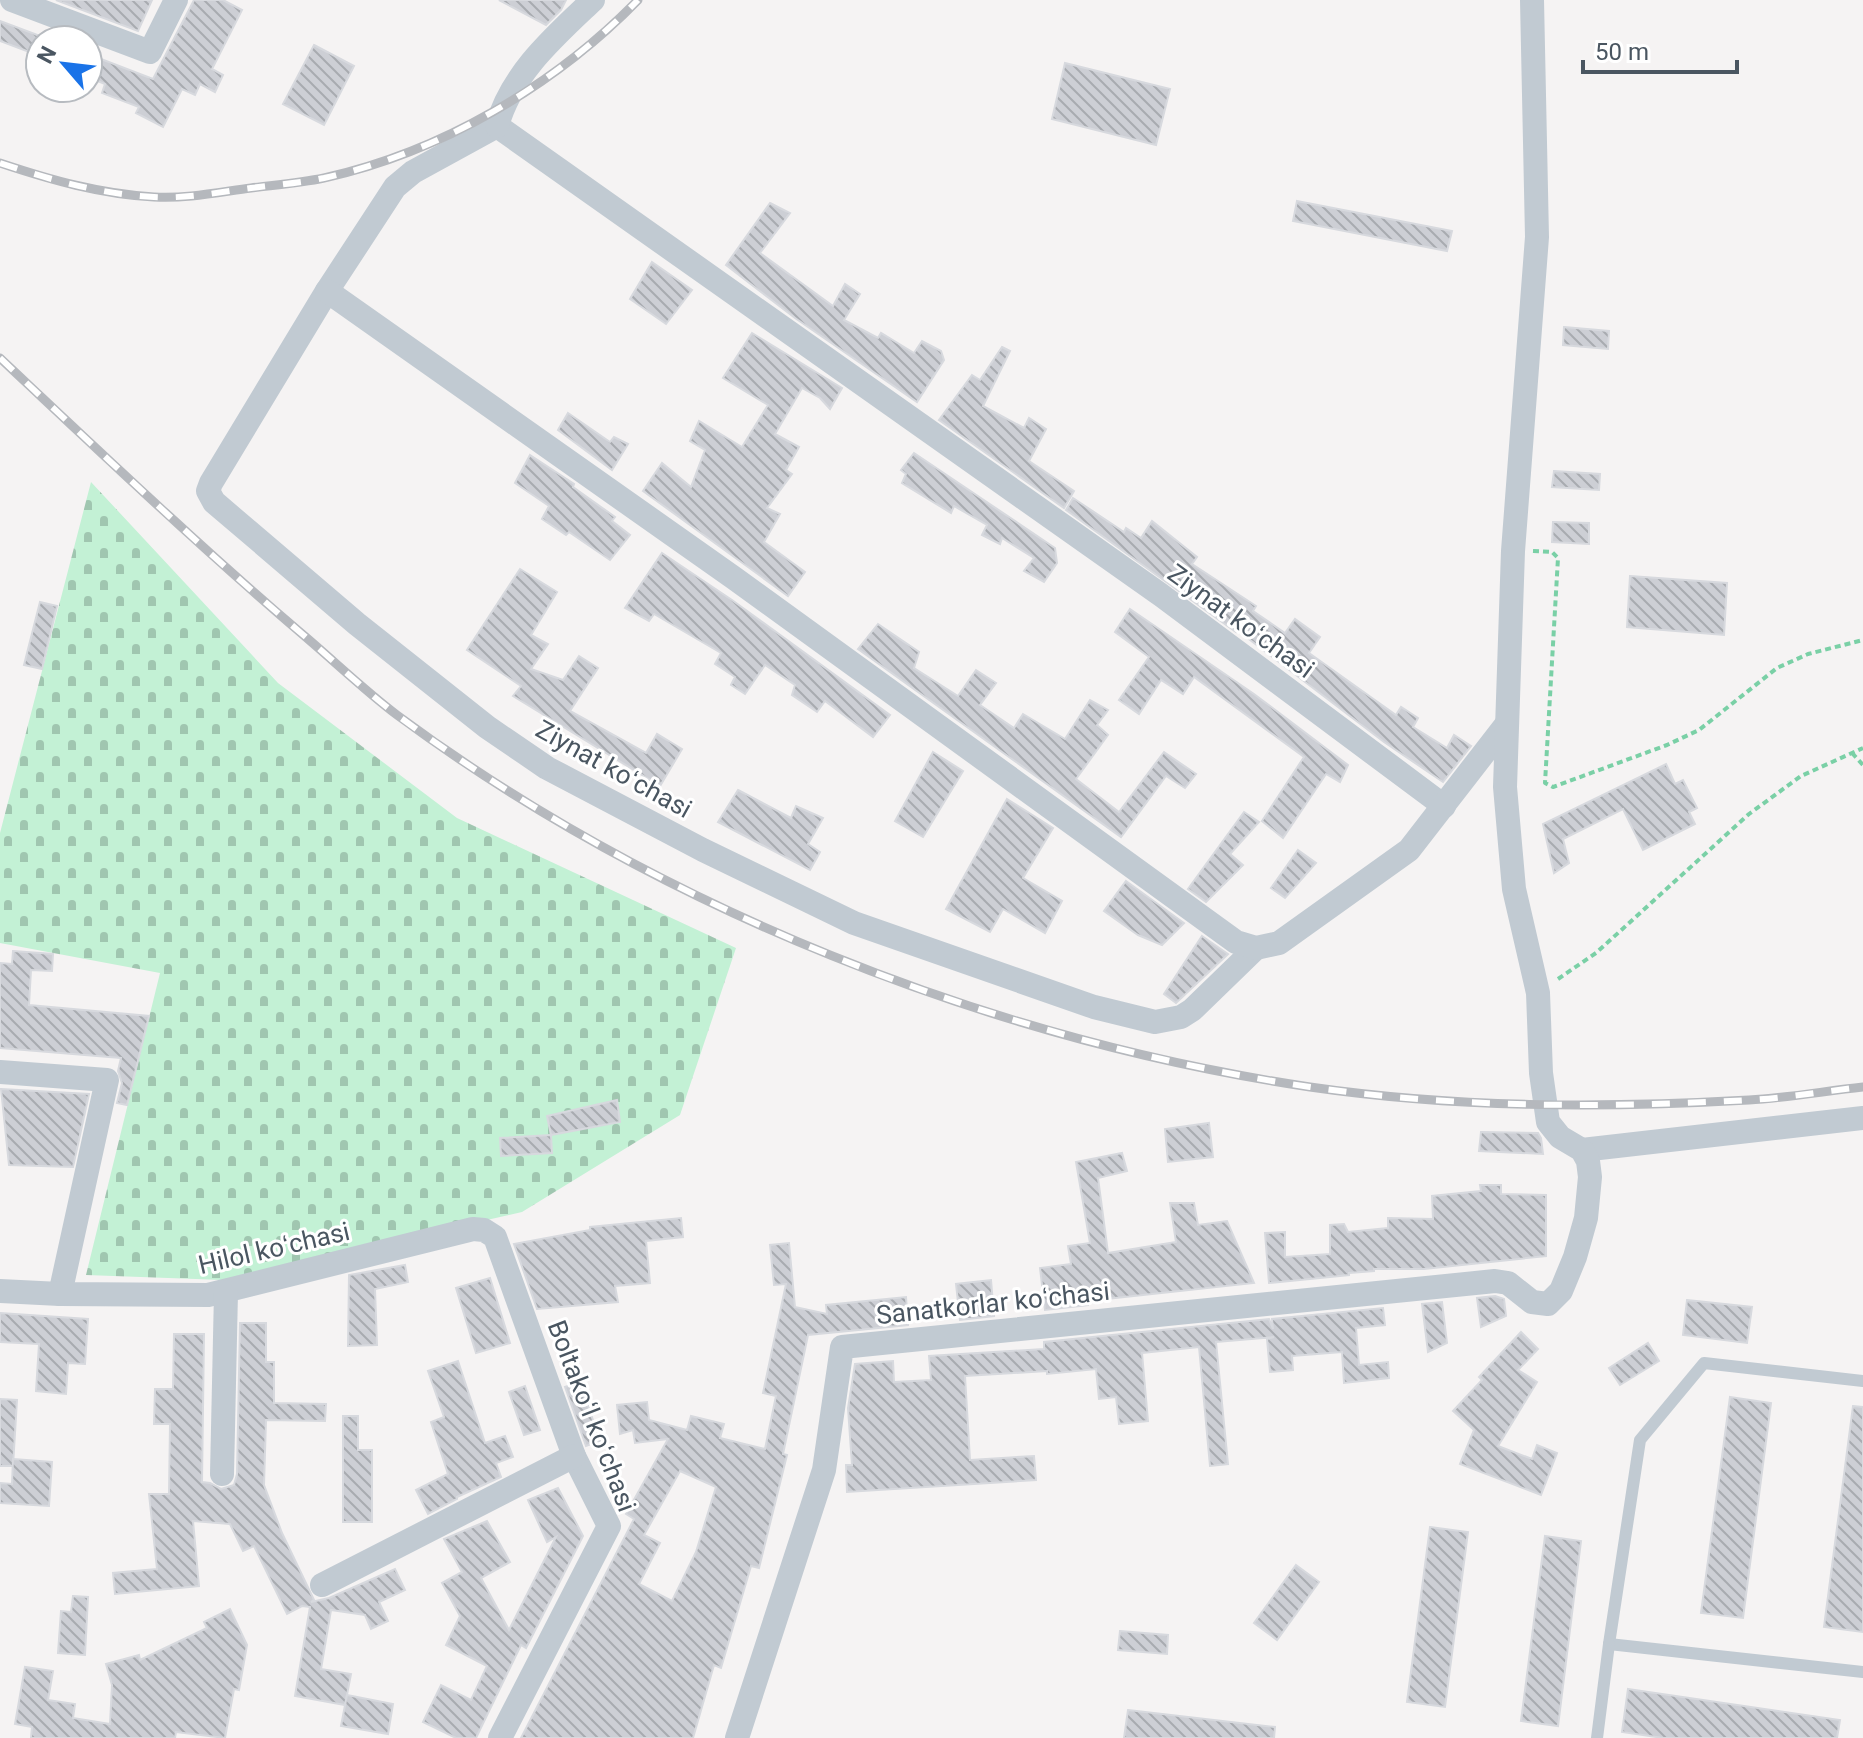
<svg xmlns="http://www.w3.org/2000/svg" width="1863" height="1738" font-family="Roboto,sans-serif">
  <defs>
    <pattern id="cemetery-stones" width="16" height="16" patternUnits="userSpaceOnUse" patternTransform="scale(2)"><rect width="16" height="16" fill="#c3f1d5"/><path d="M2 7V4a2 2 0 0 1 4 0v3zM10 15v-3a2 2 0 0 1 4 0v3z" fill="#a0c6b0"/></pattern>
    <pattern id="building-back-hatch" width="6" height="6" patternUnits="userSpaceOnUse" patternTransform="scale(2)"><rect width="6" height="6" fill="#cdcfd5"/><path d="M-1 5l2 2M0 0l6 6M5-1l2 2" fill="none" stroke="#a8abb0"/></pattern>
  </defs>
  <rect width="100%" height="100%" fill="#f5f3f3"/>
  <!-- cemetery -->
  <polygon fill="url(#cemetery-stones)" points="91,482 278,683 457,818 736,948 680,1115 522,1212 223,1280 86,1275 160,973 0,943 0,833"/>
  <!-- building -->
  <g fill="url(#building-back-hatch)" stroke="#d7d9de" stroke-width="2" fill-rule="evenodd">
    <polygon points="56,0 152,0 138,31"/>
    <polygon points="194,0 223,0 242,10 212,69 223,75 215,92 200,84 195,95 182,89 163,127 136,113 139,107 102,93 105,84 88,77 88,54 153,79"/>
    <polygon points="499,0 566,0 561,10 546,25"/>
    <polygon points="0,21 40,36 40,56 0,41"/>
    <polygon points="314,45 354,66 324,125 283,104"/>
    <polygon points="1065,63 1170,89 1156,145 1052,119"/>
    <polygon points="1297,201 1452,231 1447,251 1293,221"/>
    <polygon points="770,203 790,213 760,253 833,306 845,284 860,294 844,320 878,338 881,333 914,353 922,341 941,351 944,360 917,402 795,318 726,265"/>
    <polygon points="652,262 692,290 666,324 630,299"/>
    <polygon points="1564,327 1609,331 1608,349 1563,345"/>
    <polygon points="752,333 842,388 830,409 820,398 802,388 775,434 799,447 786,470 792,474 767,508 780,514 764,542 805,572 788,596 643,491 662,463 691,487 705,450 690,441 699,421 742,447 768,405 723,378"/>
    <polygon points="1002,347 1010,351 983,406 1024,428 1029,418 1046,429 1029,461 1074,491 1064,508 939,420 972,375 980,380"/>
    <polygon points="568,413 610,442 614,437 628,444 612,470 558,430"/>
    <polygon points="914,453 1055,548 1057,563 1044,582 1024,571 1034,558 1002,538 1000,544 982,535 987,525 954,506 951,513 902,483 906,474 901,470"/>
    <polygon points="530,455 574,484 573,487 615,517 612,521 630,535 610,560 569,532 566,535 542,519 549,506 515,483"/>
    <polygon points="1554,471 1600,474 1599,490 1552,487"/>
    <polygon points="1073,498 1124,532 1126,528 1141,538 1152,521 1197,557 1192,564 1256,606 1253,611 1285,633 1295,619 1320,637 1309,653 1396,715 1401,707 1418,718 1413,727 1447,748 1454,735 1471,746 1443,782 1384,742 1237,630 1236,632 1066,510"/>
    <polygon points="1553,522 1589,523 1589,544 1552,542"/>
    <polygon points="662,553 732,600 890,715 873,737 825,701 817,712 792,695 795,685 765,665 745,694 731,685 735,677 715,664 721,653 654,614 649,621 625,608"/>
    <polygon points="520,569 557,592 531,635 548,644 531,669 563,680 579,656 598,668 570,711 646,753 657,734 682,749 660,786 513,696 521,686 467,650"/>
    <polygon points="1630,576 1727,583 1724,635 1627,627"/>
    <polygon points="40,602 57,606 42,669 24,665"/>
    <polygon points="1130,609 1254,694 1348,765 1340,782 1326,774 1283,838 1262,821 1304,757 1194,677 1183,694 1161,680 1139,714 1119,700 1149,657 1115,632"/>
    <polygon points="878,624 919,652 914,668 958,696 976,670 996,683 980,705 1014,728 1023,714 1065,739 1090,700 1108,710 1097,725 1108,735 1076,779 1119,812 1164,752 1196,774 1185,788 1166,776 1121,837 858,649"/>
    <polygon points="933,752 963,771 923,837 895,821"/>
    <polygon points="1666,764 1675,784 1683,780 1697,808 1689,812 1695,824 1643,850 1623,809 1563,839 1569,863 1554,873 1543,824"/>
    <polygon points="738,790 791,818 796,806 823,818 808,844 820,852 810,870 718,822"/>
    <polygon points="1007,799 1053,828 1023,878 1062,901 1045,933 1003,909 990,932 946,909"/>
    <polygon points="1244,812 1259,822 1230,854 1243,865 1206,902 1188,889"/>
    <polygon points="1298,850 1316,863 1285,898 1271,888"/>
    <polygon points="1126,881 1184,923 1162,945 1138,935 1104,911"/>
    <polygon points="1202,936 1228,954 1176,1003 1164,994"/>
    <polygon points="13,951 53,954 52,971 31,970 29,1005 149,1016 127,1105 117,1103 122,1083 118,1071 121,1058 0,1048 0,963 12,964"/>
    <polygon points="1,1089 89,1094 73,1167 9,1165"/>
    <polygon points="617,1100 620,1122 551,1135 547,1116"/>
    <polygon points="1209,1123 1213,1157 1168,1162 1165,1129"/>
    <polygon points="1481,1132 1538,1133 1541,1138 1543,1154 1479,1151"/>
    <polygon points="551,1135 552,1153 501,1156 500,1138"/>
    <polygon points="1122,1153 1127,1171 1098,1178 1108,1253 1176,1242 1170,1203 1194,1203 1198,1225 1227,1221 1254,1283 1088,1301 1088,1305 1045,1310 1040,1268 1071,1264 1068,1246 1090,1243 1076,1162"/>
    <polygon points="1480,1185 1501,1185 1501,1194 1546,1195 1546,1256 1424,1269 1374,1269 1374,1271 1349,1273 1349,1275 1269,1283 1265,1233 1285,1232 1285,1257 1330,1254 1330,1225 1344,1224 1348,1232 1388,1228 1388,1218 1433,1219 1432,1196 1481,1191"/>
    <polygon points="681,1218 683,1237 646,1241 650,1283 615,1286 618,1302 537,1309 514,1244 590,1230 590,1227"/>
    <path d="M 789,1243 L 795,1307 L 827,1314 L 826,1305 L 906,1297 L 908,1325 L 808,1335 L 783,1454 L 787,1455 L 759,1568 L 751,1566 L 721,1668 L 714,1665 L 693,1738 L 521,1738 L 634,1519 L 626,1514 L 668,1439 L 635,1443 L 633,1430 L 620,1434 L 617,1405 L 647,1402 L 649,1420 L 687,1430 L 691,1416 L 724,1424 L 720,1438 L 765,1449 L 776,1396 L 763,1393 L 786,1284 L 774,1285 L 770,1245 ZM 680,1471 L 716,1487 L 696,1552 L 672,1601 L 639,1584 L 660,1543 L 644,1535 Z"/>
    <polygon points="405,1265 408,1282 375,1289 377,1345 348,1346 349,1275"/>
    <polygon points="490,1278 510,1343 476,1353 456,1288"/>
    <polygon points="991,1280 994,1316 960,1320 956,1284"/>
    <polygon points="1495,1296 1504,1299 1506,1316 1481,1327 1477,1298"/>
    <polygon points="1687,1300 1752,1307 1747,1343 1683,1335"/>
    <polygon points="1442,1302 1447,1343 1428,1352 1422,1304"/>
    <polygon points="1383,1308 1385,1325 1356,1328 1359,1365 1388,1362 1389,1378 1344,1383 1342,1352 1292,1356 1293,1370 1270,1372 1267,1339 1274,1337 1216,1342 1228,1464 1210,1466 1199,1347 1142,1353 1148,1421 1119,1424 1116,1397 1099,1399 1096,1369 1047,1374 1047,1371 965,1376 970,1460 1034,1456 1036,1480 847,1492 846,1465 852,1465 848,1408 855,1364 893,1361 894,1382 931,1380 929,1356 1044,1349 1044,1342 1269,1319 1273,1329 1272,1319"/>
    <polygon points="0,1313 88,1319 85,1364 68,1363 66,1394 36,1391 39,1344 0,1342"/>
    <polygon points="240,1323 266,1323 266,1362 274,1362 274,1403 326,1404 325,1421 266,1420 264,1485 282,1533 314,1600 311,1602 329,1598 395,1569 405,1590 379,1602 388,1621 371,1629 365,1615 331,1610 321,1669 351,1674 345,1705 295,1696 310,1607 302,1606 287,1614 254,1546 243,1551 230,1524 193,1521 199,1586 115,1594 113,1573 157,1569 149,1494 169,1494 170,1424 154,1424 155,1389 173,1389 174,1334 204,1334 202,1482 210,1483 221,1489 234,1485 237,1474"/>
    <polygon points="1521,1332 1538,1349 1518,1370 1537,1382 1498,1446 1532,1459 1537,1445 1557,1453 1541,1495 1460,1464 1474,1430 1453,1411 1482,1380 1479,1377"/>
    <polygon points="1648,1343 1659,1361 1620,1385 1609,1368"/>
    <polygon points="458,1361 485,1443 505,1436 513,1457 496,1463 501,1477 457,1497 457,1499 428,1514 416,1490 448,1474 431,1422 444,1417 428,1371"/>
    <polygon points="580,1382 600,1441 586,1446 565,1387"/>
    <polygon points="525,1386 540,1430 524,1435 509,1392"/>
    <polygon points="1730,1397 1771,1403 1743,1618 1701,1613"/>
    <polygon points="0,1399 17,1400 13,1466 0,1466"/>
    <polygon points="1853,1406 1863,1407 1863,1632 1824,1627"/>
    <polygon points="343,1416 358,1416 358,1450 372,1450 372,1522 343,1522"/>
    <polygon points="13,1459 52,1462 49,1506 0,1503 0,1483 12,1484"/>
    <polygon points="558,1488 583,1536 526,1648 521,1645 476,1738 456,1738 423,1722 441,1685 471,1700 487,1666 446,1645 460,1616 442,1583 462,1572 444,1539 487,1521 510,1562 481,1578 509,1630 556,1537 547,1542 528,1500"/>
    <polygon points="1430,1527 1468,1532 1445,1707 1407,1702"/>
    <polygon points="1545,1536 1581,1541 1558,1726 1521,1721"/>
    <polygon points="1296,1565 1319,1582 1277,1640 1254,1623"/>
    <polygon points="73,1596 88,1597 85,1655 58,1653 61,1611 71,1612"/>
    <polygon points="230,1609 247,1645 239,1690 234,1689 225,1738 176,1732 175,1738 31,1738 32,1727 15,1724 25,1667 53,1671 48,1700 75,1704 73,1718 110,1724 112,1685 106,1664 139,1655 140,1660 207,1628 204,1622"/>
    <polygon points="1120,1631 1168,1635 1167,1654 1118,1650"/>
    <polygon points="1628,1689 1840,1720 1837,1738 1663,1738 1622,1732"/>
    <polygon points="347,1695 393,1704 388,1734 341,1726"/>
    <polygon points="1128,1710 1275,1727 1274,1738 1124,1738"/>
  </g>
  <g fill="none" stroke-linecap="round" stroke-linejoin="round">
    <!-- path -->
    <g stroke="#7ad0a6" stroke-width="4" stroke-dasharray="6 4" stroke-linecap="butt">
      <polyline points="1533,551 1552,552 1558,558 1545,783 1553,787 1667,745 1699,730 1777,668 1808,654 1863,640"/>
      <polyline points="1852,753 1863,765"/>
      <polyline points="1558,979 1596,953 1749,814 1801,776 1863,748"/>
    </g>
    <!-- lane -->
    <g stroke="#c1cad2" stroke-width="12">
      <polyline points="1863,1381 1704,1363 1640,1440 1609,1644 1863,1672"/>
      <polyline points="1597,1738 1609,1644"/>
    </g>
    <!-- street -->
    <g stroke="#c1cad2" stroke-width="24">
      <polyline points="12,0 150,52 176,0"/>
      <polyline points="497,126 413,172 395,187 327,291 211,483 208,491 214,502 357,624 487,727 547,768 703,850 854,923 1094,1007 1155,1022 1181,1017 1192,1010 1256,948"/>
      <polyline points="497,126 1161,595 1444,806"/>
      <path d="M 497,126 C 511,74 555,36 593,0"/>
      <polyline points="327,291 734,578 1236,942 1256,948 1279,943 1409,850 1505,726"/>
      <polyline points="0,1072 107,1080 60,1294"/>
      <polyline points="1582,1150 1863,1118"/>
      <polyline points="0,1291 60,1294 208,1295 473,1229 484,1230 495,1237 574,1456 609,1526 500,1738"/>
      <polyline points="222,1474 226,1292"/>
      <polyline points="322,1585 574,1456"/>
      <polyline points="737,1738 824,1470 842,1347 1495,1281 1508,1283 1532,1302 1548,1304 1561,1291 1575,1257 1586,1218 1590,1177 1588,1161 1582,1150 1560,1137 1548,1122 1541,1073 1538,993 1514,889 1505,787 1513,551 1537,237 1532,0"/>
    </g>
    <defs>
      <g id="rail">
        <path d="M 0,163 C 51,180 100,194 154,197 C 186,199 220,192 251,188 C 275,185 300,183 324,178 C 441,152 554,86 638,0"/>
        <path d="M 0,358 C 99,451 198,545 301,633 C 333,660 364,690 397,715 C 658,908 989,1039 1310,1087 C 1455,1108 1603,1108 1749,1100 C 1787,1098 1825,1091 1863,1087"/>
      </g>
    </defs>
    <!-- rail casing -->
    <use href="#rail" stroke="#b5b8bd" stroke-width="9"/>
    <!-- rail -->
    <use href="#rail" stroke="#fff" stroke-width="6" stroke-dasharray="18" stroke-linecap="butt"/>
  </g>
  <g text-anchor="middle" stroke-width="6" stroke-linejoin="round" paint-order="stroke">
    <!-- street labels -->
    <g font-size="26" fill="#4a5661" stroke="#fff">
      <text transform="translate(1241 621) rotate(36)" y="9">Ziynat koʻchasi</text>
      <text transform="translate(614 769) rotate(29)" y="9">Ziynat koʻchasi</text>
      <text transform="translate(274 1248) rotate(-13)" y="9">Hilol koʻchasi</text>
      <text transform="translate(993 1303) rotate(-6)" y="9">Sanatkorlar koʻchasi</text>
      <text transform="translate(592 1416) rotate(69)" y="9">Boltakoʻl koʻchasi</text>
    </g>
  </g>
  <!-- north arrow -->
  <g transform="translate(64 64) rotate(298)"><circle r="38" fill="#ffffff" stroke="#b7bbc0" stroke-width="2"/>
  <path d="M0-6L14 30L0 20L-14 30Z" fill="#1a73e8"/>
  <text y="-12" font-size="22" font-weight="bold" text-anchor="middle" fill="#4a5661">N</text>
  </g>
  <!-- scale -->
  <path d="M1583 60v12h154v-12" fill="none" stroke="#4a5661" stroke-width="4"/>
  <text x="1595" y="60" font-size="24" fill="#4a5661" stroke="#ffffff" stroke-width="6" paint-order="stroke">50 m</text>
</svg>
